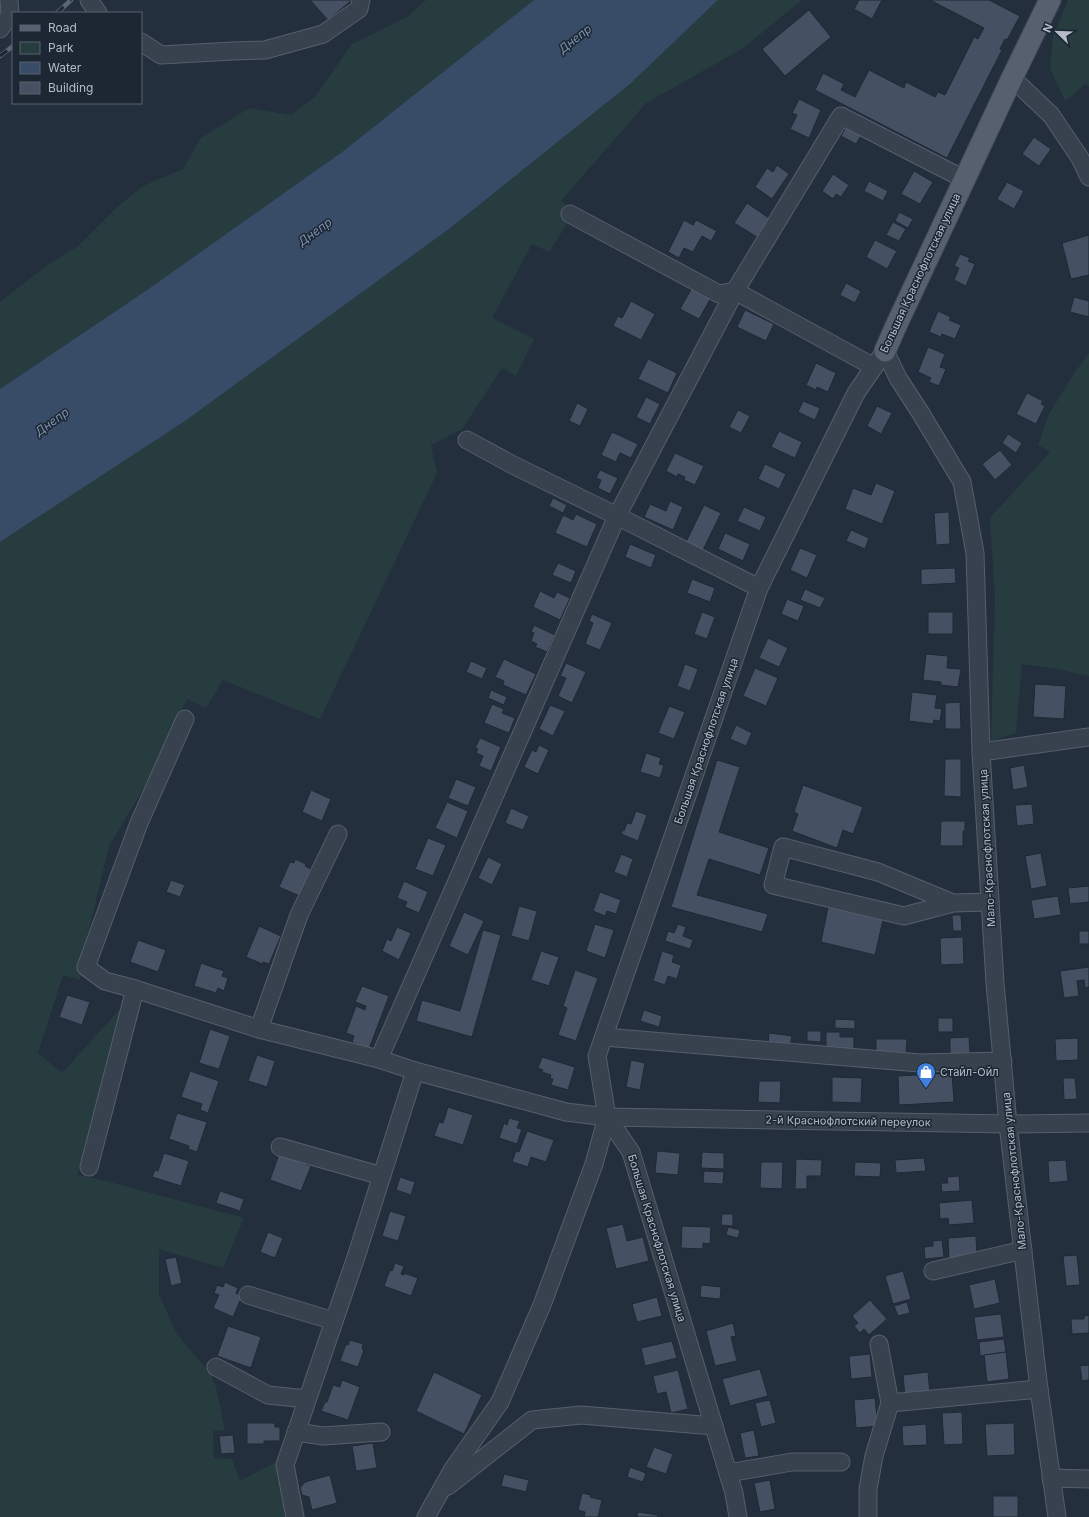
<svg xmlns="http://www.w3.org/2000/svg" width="1089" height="1517" font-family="Inter,sans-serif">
  <rect width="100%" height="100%" fill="#242f3e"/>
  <!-- green -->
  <g fill="#263c3f">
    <polygon points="426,0 534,0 342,152 147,290 0,389 0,302 45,267 78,246 116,208 143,186 183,169 201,138 249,108 291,115 315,97 352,44 407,17"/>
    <polygon points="718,0 802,0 742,49 646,103 561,201 571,208 570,219 549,252 532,244 492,318 534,339 516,376 502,368 462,429 431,445 437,473 320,719 223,680 206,708 187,699 144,788 109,846 80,967 80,980 63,975 38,1053 62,1073 120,1009 78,1175 102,1180 244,1218 223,1268 159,1249 159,1294 176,1333 210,1373 216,1387 225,1430 213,1431 214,1458 232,1459 240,1481 276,1462 285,1517 0,1517 0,542 185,421 449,229 630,84"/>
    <polygon points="1068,0 1089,0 1089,87 1086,83 1065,101 1050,68 1053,38"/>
    <polygon points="1089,353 1089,676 1057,669 1022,664 1016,733 991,741 995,599 990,518 1050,452 1038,445 1049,414 1075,372"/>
  </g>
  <!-- water -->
  <polygon fill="#394c67" points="534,0 718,0 630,84 449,229 185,421 0,542 0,389 147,290 342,152"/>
  <!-- building -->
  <g fill="#455162" stroke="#1f2835">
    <polygon points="310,0 352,0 328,20"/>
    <polygon points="859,0 882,0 872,19 854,9"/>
    <polygon points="930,0 989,0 1020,16 1007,40 1005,39 1000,49 1002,50 947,158 815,90 823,73 844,84 841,90 855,97 869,70 904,88 906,82 935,97 938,92 945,95 974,37 978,39 984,28"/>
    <polygon points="809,10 831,37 785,76 762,49"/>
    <polygon points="799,99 821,110 809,138 790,129 797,115 792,113"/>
    <polygon points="847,125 862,134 856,144 841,136"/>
    <polygon points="1034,137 1051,149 1039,166 1022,154"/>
    <polygon points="777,165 789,174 772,199 755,187 767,168 773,172"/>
    <polygon points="914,171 933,182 920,204 901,194"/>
    <polygon points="833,174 849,185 841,197 836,194 833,199 822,191"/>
    <polygon points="869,181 888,191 883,201 864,191"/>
    <polygon points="1007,182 1024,191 1014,209 997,199"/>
    <polygon points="747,203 769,218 757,237 734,223"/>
    <polygon points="899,212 913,219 908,228 895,221"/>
    <polygon points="684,220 693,225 696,220 717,231 711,241 702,236 693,252 684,248 679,258 668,252"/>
    <polygon points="893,222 906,229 899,241 886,235"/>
    <polygon points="1089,235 1089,275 1071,279 1062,243"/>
    <polygon points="875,240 897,251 887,269 866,257"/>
    <polygon points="960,254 970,258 968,261 975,264 966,286 954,280 959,268 954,266"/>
    <polygon points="846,283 861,291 855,303 840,295"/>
    <polygon points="693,286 712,296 699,319 680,309"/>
    <polygon points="1074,297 1089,301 1089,317 1070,312"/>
    <polygon points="631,301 655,314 641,340 613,326 618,316 622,318"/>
    <polygon points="745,310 774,324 766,341 737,327"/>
    <polygon points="938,311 951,317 949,320 961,325 955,339 942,334 941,337 929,332"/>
    <polygon points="928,347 945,354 940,367 946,369 939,386 929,382 931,378 918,372"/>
    <polygon points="648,359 677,373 668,393 638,379"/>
    <polygon points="816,363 836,373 828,392 817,387 816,390 806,385"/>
    <polygon points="1027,393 1043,401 1041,404 1045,406 1036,424 1016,414"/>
    <polygon points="646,397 660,404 650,424 636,417"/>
    <polygon points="803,401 820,408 815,420 798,412"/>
    <polygon points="577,403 588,409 580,426 569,421"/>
    <polygon points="877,406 892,413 881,434 867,426"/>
    <polygon points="738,410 750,416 741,433 729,427"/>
    <polygon points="779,431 802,442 795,458 771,447"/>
    <polygon points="612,432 638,444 631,458 620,453 616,462 601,455"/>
    <polygon points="1008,434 1022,443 1016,453 1002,443"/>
    <polygon points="1000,450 1012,465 995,480 982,464"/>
    <polygon points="675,453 704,466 695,485 684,480 685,477 678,474 677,477 666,471"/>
    <polygon points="765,464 786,474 779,489 758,479"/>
    <polygon points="600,470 618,478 610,494 598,488 601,480 596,478"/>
    <polygon points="876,483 895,491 882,524 845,509 853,488 871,495"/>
    <polygon points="553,498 567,505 563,513 549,506"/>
    <polygon points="670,501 683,507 673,530 644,517 650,504 666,511"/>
    <polygon points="704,505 721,513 702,552 685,544"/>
    <polygon points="744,507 766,517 760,531 737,521"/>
    <polygon points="949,512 950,544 936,545 934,513"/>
    <polygon points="576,514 597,524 587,547 555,533 563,515 573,520"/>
    <polygon points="851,530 869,538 865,549 846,541"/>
    <polygon points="725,533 750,544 743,561 718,549"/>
    <polygon points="630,544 656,555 651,568 625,557"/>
    <polygon points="800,548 817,555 807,578 790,570"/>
    <polygon points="558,563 576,571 571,583 552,575"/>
    <polygon points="955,568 956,583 921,585 921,569"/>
    <polygon points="692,579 715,588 710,602 687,593"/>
    <polygon points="805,589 825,598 820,608 800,600"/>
    <polygon points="540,591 554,598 557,592 570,598 560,620 533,607"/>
    <polygon points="787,599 804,606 798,621 781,614"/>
    <polygon points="702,612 715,617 707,639 694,634"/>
    <rect x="928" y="612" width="25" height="22"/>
    <polygon points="592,614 612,623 600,650 585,644 593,623 589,621"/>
    <polygon points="534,625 555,635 547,652 535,647 537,644 531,641 534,633 531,632"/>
    <polygon points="768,638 788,648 779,667 759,658"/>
    <polygon points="926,654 948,656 947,668 961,669 958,687 941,685 941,682 923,680"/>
    <polygon points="504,659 536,674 526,695 503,685 504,681 495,677"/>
    <polygon points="471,661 487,668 482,679 466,672"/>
    <polygon points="566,663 586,672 572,703 558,696 566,678 560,676"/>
    <polygon points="685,664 698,669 690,691 677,686"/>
    <polygon points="755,668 778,678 766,706 743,696"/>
    <polygon points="1035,684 1066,686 1064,719 1033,717"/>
    <polygon points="491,690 507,697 504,705 488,698"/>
    <polygon points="912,692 937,695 935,708 942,709 940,721 934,720 933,724 909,721"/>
    <polygon points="960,702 961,729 945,729 945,703"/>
    <polygon points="492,704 504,709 502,713 515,718 509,733 484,723"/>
    <polygon points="550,705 565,711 553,736 539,729"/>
    <polygon points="669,706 685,712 674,739 658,733"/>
    <polygon points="736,725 752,733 746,746 730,739"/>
    <polygon points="480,738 501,747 491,771 479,766 483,756 476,753 478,749 475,748"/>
    <polygon points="539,745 549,750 538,774 524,767 532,750 536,752"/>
    <polygon points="646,753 661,758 659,764 664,765 660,778 640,772"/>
    <polygon points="945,759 961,759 961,797 944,796"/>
    <polygon points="717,760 740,767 719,832 769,848 760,875 709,859 697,895 768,914 762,932 671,907"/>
    <polygon points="1024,765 1028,787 1013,790 1010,768"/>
    <polygon points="456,779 476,787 468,806 448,798"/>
    <polygon points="803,785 863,807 853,834 843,830 837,848 792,831 798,814 794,812"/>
    <polygon points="311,790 331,799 322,821 302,812"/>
    <polygon points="447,802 468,811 457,838 435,828"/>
    <polygon points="1032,804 1034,824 1017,826 1015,805"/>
    <polygon points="511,808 529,816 523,830 505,823"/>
    <polygon points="636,811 647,815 638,841 621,834 623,830 624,831 627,823 631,824"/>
    <polygon points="941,821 965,821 965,831 963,831 963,846 940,846"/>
    <polygon points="428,838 446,845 433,876 415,869"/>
    <polygon points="1041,853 1047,886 1031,889 1025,856"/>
    <polygon points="621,854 633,859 627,877 614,872"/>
    <polygon points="488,857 502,864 492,885 478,878"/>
    <polygon points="295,859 306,864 305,866 311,869 300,896 279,887 290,862 294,863"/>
    <polygon points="171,880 185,885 180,897 166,892"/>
    <polygon points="404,881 428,892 419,913 405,907 407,902 397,898"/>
    <polygon points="1089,886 1089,902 1070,904 1068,888"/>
    <polygon points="600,892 621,900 616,914 607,911 605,916 593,911"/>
    <polygon points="1058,896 1061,915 1034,919 1031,900"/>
    <polygon points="519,906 537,911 529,941 511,936"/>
    <polygon points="828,907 883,920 875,955 821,942"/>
    <polygon points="464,912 484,921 468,955 449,946"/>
    <polygon points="952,915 961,915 962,931 953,931"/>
    <polygon points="595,924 614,930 605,958 586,951"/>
    <polygon points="678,924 686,927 683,936 693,940 690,949 665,941 668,931 674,933"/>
    <polygon points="259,926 281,936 269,964 263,962 262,964 246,957"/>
    <polygon points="397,927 411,933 399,960 382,951 387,939 391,941"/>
    <polygon points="483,930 501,935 472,1037 416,1021 422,1000 460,1011"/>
    <rect x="1079" y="931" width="10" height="13"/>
    <polygon points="963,937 964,964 941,965 940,938"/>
    <polygon points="138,940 166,950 158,972 130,962"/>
    <polygon points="541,951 559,957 549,986 531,980"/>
    <polygon points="662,951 674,955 672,962 681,965 677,979 668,976 665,985 653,981"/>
    <polygon points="201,963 224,971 222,976 228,978 224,991 218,988 216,993 194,986"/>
    <polygon points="1089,967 1089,987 1085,988 1084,980 1077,981 1079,996 1064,998 1060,971"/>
    <polygon points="575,970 598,978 576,1041 558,1035 567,1008 563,1006"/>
    <polygon points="362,986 389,996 369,1049 352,1042 354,1036 346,1033 356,1006 365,1010 366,1006 355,1002"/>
    <polygon points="67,995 90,1002 82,1025 59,1017"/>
    <polygon points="644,1010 662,1016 659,1027 640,1021"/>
    <rect x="938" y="1018" width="15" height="14"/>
    <polygon points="835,1019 855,1020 855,1029 835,1028"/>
    <polygon points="210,1029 230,1036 219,1069 199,1063"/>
    <polygon points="807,1031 821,1031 821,1042 807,1041"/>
    <polygon points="826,1032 840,1032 840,1037 854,1037 854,1051 826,1051"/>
    <polygon points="769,1033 792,1036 790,1047 768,1045"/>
    <polygon points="969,1037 970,1053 950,1054 950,1038"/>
    <polygon points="1078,1038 1078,1060 1056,1061 1055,1039"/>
    <polygon points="876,1039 907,1039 906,1054 876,1054"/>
    <polygon points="257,1055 275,1061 267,1087 248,1081"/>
    <polygon points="542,1057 575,1067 568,1090 551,1085 553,1079 550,1079 551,1075 542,1072 543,1070 538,1068"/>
    <polygon points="631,1060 645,1063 640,1090 626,1087"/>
    <polygon points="190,1071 219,1081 208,1113 200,1110 202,1104 181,1097"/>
    <polygon points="952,1073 954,1102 899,1105 898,1076"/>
    <polygon points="832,1077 862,1078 861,1103 832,1102"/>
    <polygon points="1063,1078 1075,1078 1077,1099 1064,1100"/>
    <polygon points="759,1081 781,1081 780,1103 758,1102"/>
    <polygon points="448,1107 473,1115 463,1145 434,1136 439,1122 443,1123"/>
    <polygon points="177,1113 207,1122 197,1152 188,1149 189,1146 169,1139"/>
    <polygon points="509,1118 520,1121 517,1128 522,1129 517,1144 499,1138 504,1123 507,1125"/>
    <polygon points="527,1131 554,1140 546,1162 531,1157 528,1167 512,1162 516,1151 519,1152"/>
    <polygon points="657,1151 680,1153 678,1175 655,1173"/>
    <polygon points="702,1152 724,1153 724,1169 701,1168"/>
    <polygon points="164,1153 189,1161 181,1186 152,1177 155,1170 158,1171"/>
    <polygon points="279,1154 311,1166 301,1191 270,1180"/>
    <polygon points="924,1158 926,1171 896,1173 895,1160"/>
    <polygon points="796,1159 822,1160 821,1176 807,1176 807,1189 795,1189"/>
    <polygon points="1066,1160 1068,1181 1049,1183 1048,1161"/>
    <polygon points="761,1162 783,1162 782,1189 760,1188"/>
    <polygon points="855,1162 881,1163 880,1177 854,1176"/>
    <polygon points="704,1171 724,1172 723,1184 703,1183"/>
    <polygon points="959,1176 960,1191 942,1192 941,1183 948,1183 947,1177"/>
    <polygon points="400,1177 415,1182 411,1195 396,1190"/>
    <polygon points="220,1191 244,1199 240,1211 216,1203"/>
    <polygon points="972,1200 974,1223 949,1225 948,1218 940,1219 939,1203"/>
    <polygon points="390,1211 406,1216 398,1241 382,1236"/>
    <polygon points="722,1214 733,1214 733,1226 721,1225"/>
    <polygon points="623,1224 627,1241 643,1237 649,1261 616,1269 606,1228"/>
    <polygon points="682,1226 711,1227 710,1244 703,1243 703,1249 681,1248"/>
    <polygon points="728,1227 740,1230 738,1238 726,1235"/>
    <polygon points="268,1232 283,1238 275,1258 260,1252"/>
    <polygon points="976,1236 977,1258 949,1260 948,1238"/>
    <polygon points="942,1240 944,1257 925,1259 924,1247 933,1246 933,1241"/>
    <polygon points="1077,1255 1080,1285 1066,1286 1063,1256"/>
    <polygon points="176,1257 182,1283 171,1286 165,1259"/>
    <polygon points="395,1263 404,1266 401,1274 404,1275 404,1273 418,1278 411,1296 384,1286 390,1270 392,1271"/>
    <polygon points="903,1271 911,1299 893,1304 885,1276"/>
    <polygon points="995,1279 1000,1303 974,1309 969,1285"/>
    <polygon points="225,1282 238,1288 236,1293 242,1296 233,1317 213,1308 219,1295 214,1293 217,1285 223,1287"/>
    <polygon points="701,1285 721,1287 720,1299 700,1297"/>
    <polygon points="657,1297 662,1316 637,1322 632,1304"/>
    <polygon points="870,1300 887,1319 869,1335 864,1329 860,1333 854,1326 858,1323 852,1316"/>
    <polygon points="907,1302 910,1313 898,1316 894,1306"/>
    <polygon points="1001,1314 1004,1337 977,1340 974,1317"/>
    <polygon points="1089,1315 1089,1333 1072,1334 1071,1319 1084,1319 1084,1316"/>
    <polygon points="733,1323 736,1336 731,1337 737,1361 715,1366 706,1331"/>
    <polygon points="228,1326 261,1337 251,1368 217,1356"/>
    <polygon points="1004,1339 1006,1352 980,1356 979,1342"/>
    <polygon points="350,1340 363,1344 362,1349 364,1350 358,1367 340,1361 346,1344 348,1345"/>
    <polygon points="672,1341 677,1358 645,1366 641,1348"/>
    <polygon points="1006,1352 1009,1379 987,1382 984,1355"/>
    <polygon points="870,1354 872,1377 851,1379 849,1356"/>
    <polygon points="1089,1365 1089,1380 1082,1381 1080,1366"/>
    <polygon points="760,1369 768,1396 730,1406 722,1379"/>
    <polygon points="678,1370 688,1409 671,1413 666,1392 657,1394 653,1376"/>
    <polygon points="434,1372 482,1395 464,1434 416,1411"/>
    <polygon points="928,1372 930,1394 905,1397 903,1375"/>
    <polygon points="342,1380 360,1387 348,1420 321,1411 325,1402 327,1402 333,1385 340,1387"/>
    <polygon points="875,1398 878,1426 856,1428 854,1400"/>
    <polygon points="770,1400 776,1423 761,1427 755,1403"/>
    <polygon points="962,1412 963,1444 944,1445 942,1413"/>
    <polygon points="247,1423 275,1423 275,1427 280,1427 280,1441 264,1441 264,1444 247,1444"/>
    <polygon points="1014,1423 1015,1455 987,1456 985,1424"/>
    <polygon points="926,1424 927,1445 903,1446 902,1426"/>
    <polygon points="754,1430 759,1456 745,1458 740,1433"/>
    <polygon points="233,1435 235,1453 221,1454 219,1436"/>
    <polygon points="373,1443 377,1468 356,1471 352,1446"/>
    <polygon points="654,1447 673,1454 666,1474 646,1467"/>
    <polygon points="630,1467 646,1473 643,1482 627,1477"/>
    <polygon points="504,1474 529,1480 526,1492 501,1486"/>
    <polygon points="330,1475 337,1503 312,1510 309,1497 302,1495 300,1488 305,1482"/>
    <polygon points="770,1480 775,1509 760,1512 754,1483"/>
    <polygon points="582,1493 591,1495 590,1497 602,1500 598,1517 584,1517 585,1512 578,1510"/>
    <rect x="993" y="1496" width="25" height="21"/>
    <polygon points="638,1512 658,1515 658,1517 637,1517"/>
  </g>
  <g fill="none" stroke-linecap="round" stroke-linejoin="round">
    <defs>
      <g id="minor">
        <polyline points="89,0 98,13"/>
        <polyline points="0,29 10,15 9,0"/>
        <polyline points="141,42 161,55 233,51 265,50 323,34 359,9 361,0"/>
        <polyline points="1012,78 1051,115 1080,158 1089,177"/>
        <polyline points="570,214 719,294 735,291 874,367"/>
        <polyline points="467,440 513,465 617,516 759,588"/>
        <polyline points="185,719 139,823 86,967 105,981 135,989 259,1029 379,1059 415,1071 566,1112 607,1117 1008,1124 1089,1123"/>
        <polyline points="981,752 1089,737"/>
        <polyline points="953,903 904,916 773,885 783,847 878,872 953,903 990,902"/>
        <polyline points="259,1029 299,915 338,834"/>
        <polyline points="604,1037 920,1063 1003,1061"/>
        <polyline points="379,1059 617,516 735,291 841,116 964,179"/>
        <polyline points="280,1147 382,1176"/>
        <polyline points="89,1167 135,989"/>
        <polyline points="933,1271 1023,1250"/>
        <polyline points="248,1295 334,1321"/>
        <polyline points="879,1344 890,1403 1039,1389"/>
        <polyline points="216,1367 268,1395 307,1399"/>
        <polyline points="296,1432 323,1436 381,1432"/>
        <polyline points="728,1473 792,1462 841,1462"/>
        <polyline points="1051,1478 1089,1479"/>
        <polyline points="448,1486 532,1420 581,1415 714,1426"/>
        <polyline points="295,1517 285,1465 357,1254 415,1071"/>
        <polyline points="426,1517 453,1469 500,1402 542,1305 594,1164 607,1117"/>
        <polyline points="738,1517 734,1493 631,1152 607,1117 597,1056 759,588 856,393 885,351 898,378 920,412 962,482 975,553 981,752 995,983 1008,1124 1039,1389 1057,1517"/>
        <polyline points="868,1517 868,1489 874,1456 890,1403"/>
      </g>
      <polyline id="major" points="885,351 895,328 1012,78 1050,0"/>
    </defs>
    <!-- minor casing -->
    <use href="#minor" stroke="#565f6c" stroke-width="19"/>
    <!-- major casing -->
    <use href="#major" stroke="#414a57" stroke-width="23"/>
    <!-- minor -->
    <use href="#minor" stroke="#38414e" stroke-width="17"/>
    <!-- major -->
    <use href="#major" stroke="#56606e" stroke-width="21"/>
    <defs>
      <g id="rail">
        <polyline points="57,13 71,0"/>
        <polyline points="0,56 13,46"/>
      </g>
    </defs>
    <!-- rail casing -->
    <use href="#rail" stroke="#5a6575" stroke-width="4.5"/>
    <!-- rail -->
    <use href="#rail" stroke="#1d2633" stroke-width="3" stroke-dasharray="9" stroke-linecap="butt"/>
  </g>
  <!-- icons -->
  <defs>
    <symbol id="shop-pin" viewBox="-11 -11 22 30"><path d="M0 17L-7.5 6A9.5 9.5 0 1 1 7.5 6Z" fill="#3f7fe0" stroke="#1d2633"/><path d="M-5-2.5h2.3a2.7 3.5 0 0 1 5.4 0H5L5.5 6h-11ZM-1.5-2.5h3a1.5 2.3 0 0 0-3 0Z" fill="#fff"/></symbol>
  </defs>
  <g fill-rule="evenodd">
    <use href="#shop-pin" x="915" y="1061" width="22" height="30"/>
  </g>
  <g text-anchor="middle" stroke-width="3" stroke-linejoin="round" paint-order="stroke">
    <!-- street labels -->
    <g font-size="11" fill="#b4bcc9" stroke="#1d2633">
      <text transform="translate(920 273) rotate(-65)" y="4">Большая Краснофлотская улица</text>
      <text transform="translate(706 741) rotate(-71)" y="4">Большая Краснофлотская улица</text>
      <text transform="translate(987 848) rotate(-93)" y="4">Мало-Краснофлотская улица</text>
      <text transform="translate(848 1121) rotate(1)" y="4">2-й Краснофлотский переулок</text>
      <text transform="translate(1014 1171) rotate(-96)" y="4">Мало-Краснофлотская улица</text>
      <text transform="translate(657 1238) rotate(73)" y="4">Большая Краснофлотская улица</text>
    </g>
    <!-- poi labels -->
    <g font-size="11" fill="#b4bcc9" stroke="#1d2633" text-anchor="start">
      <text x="940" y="1076">Стайл-Ойл</text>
    </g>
    <!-- water labels -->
    <g font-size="12" font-style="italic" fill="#7c92b1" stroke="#1d2633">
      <text transform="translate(575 39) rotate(-38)" y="4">Днепр</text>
      <text transform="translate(315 232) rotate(-36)" y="4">Днепр</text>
      <text transform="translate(52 422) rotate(-36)" y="4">Днепр</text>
    </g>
  </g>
  <!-- legend -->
  <rect x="12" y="12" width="130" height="92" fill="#1d2633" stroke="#59626f"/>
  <rect x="20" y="25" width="20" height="6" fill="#56606e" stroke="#59626f"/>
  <text x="48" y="32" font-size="12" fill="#b4bcc9">Road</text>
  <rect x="20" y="42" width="20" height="12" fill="#263c3f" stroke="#59626f"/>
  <text x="48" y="52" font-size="12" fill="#b4bcc9">Park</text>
  <rect x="20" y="62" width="20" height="12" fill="#394c67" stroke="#59626f"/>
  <text x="48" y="72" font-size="12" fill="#b4bcc9">Water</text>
  <rect x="20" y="82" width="20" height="12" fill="#455162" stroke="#59626f"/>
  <text x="48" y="92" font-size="12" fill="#b4bcc9">Building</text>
  <!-- north arrow -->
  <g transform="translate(1057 32) rotate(293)" stroke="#1d2633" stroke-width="3" paint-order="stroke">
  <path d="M0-3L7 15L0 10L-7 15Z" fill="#b4bcc9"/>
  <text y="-6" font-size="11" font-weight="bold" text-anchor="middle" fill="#b4bcc9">N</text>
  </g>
</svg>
